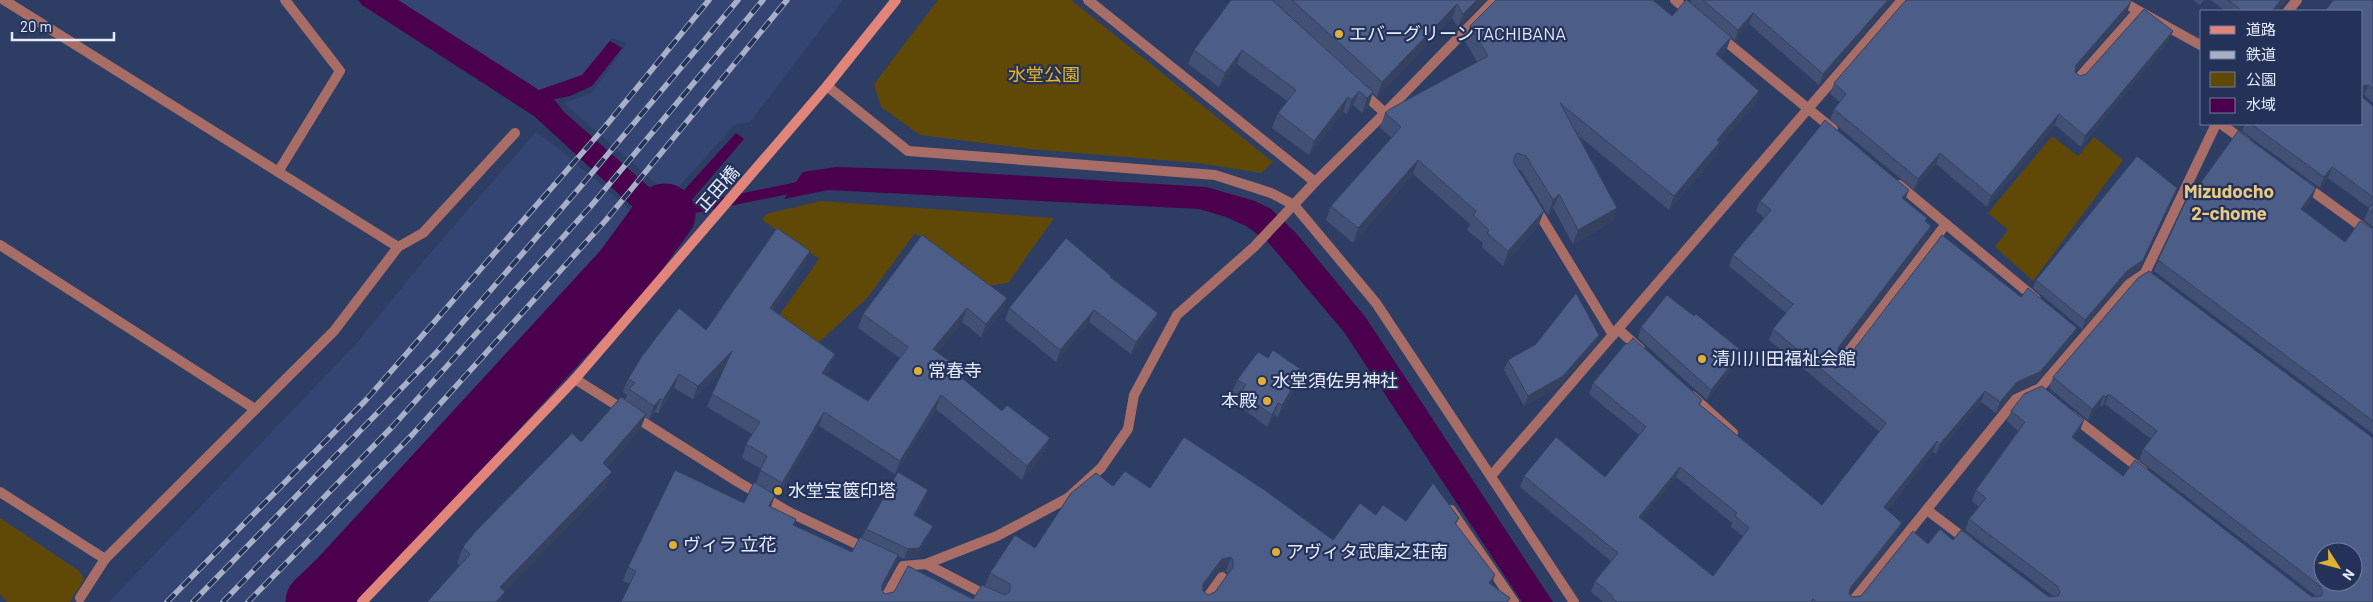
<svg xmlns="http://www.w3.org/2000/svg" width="2373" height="602" font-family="Barlow,'Noto Sans JP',sans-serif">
  <rect width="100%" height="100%" fill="#2e3d64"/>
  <!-- built -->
  <g fill="#354573">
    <polygon points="398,0 843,0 750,122 734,125 676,190 654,182 564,103 592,93 627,43 612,38 582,75 539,90"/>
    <polygon points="536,132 563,152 633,212 610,280 333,577 306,602 109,602 356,344 426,258"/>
  </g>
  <!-- green -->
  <g fill="#604907">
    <polygon points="938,0 1071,0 1273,162 1261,173 1198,163 1030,149 920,135 881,107 874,84"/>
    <polygon points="2052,136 2078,156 2094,137 2123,160 2033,281 1995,247 2008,230 1988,213"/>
    <polygon points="821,201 1054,218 1008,283 988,286 915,233 868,297 816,345 769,330 819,259 762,220 766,214"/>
    <polygon points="0,518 79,571 84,579 70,602 7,602 0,594"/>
  </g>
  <!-- water -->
  <g fill="#4b004d">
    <polygon points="358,0 398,0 539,90 582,75 610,41 622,48 592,86 570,96 554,99 564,112 658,195 677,198 736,133 744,139 622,282 612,274 646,232 645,220 634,208 534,116 362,5"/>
    <polygon points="836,167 931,170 1206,187 1255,201 1271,209 1296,233 1366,318 1553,602 1522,602 1344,332 1267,241 1246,226 1226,217 1199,209 828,190 784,199 803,172"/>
  </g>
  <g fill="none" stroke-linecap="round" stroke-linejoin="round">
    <!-- stream -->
    <polyline stroke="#4b004d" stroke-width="10" points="670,213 803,186"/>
    <!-- river -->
    <polyline stroke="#4b004d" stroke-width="61" points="316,602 340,579 624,270 665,214"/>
    <!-- lane -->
    <g stroke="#a86d66" stroke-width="10">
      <polyline points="398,247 423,233 515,133"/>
      <polyline points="80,598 105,559"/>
    </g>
    <!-- street -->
    <g stroke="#a86d66" stroke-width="10">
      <polyline points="1088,0 1315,182"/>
      <polyline points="1675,0 1692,14"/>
      <polyline points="2119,0 2202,46"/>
      <polyline points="2288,11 2297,0"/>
      <polyline points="1718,35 1833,129"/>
      <polyline points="2077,80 2138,11"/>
      <polyline points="827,86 908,151 1215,175 1271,193 1294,205 1376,303 1574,602"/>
      <polyline points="1361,91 1385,113"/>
      <polyline points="2221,124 2246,142"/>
      <polyline points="278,172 340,71 285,0"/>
      <polyline points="1899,185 2036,299"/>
      <polyline points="2304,185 2373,235"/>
      <polyline points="1535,207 1613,335"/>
      <polyline points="0,245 255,409"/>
      <polyline points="1618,329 1640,349"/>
      <polyline points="1840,363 1946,224"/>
      <polyline points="575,379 738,482 789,512 867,549"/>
      <polyline points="1692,396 1733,433"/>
      <polyline points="2072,416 2143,471"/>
      <polyline points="1491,476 1902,0"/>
      <polyline points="0,492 105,559 334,331 398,247 4,0"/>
      <polyline points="1451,510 1514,602"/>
      <polyline points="1927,510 1968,541"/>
      <polyline points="926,564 999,602"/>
      <polyline points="883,602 903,566 926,564 997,536 1068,498 1101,468 1128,429 1134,395 1177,315 1254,247 1315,182 1385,113 1495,0"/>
      <polyline points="1204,602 1222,577"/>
      <polyline points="1852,602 2016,399 2040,388 2129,284 2145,273 2216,124"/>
    </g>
    <!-- secondary -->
    <polyline stroke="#e1857b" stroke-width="10" points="362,602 575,379 827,86 896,0"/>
    <defs>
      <g id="rail">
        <polyline points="167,602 366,400 604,128 709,0"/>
        <polyline points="193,602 436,353 576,192 738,0"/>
        <polyline points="223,602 393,426 591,206 763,0"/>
        <polyline points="248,602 412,435 606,220 787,0"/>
      </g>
    </defs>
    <!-- rail casing -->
    <use href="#rail" stroke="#a7b0c7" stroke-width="5.5"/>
    <!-- rail -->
    <use href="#rail" stroke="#243259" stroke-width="4" stroke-dasharray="11" stroke-linecap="butt"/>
  </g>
  <!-- wall -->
  <g fill="#415074" fill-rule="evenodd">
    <polygon points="1231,0 1485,0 1458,28 1452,18 1377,97 1373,93 1368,107 1362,113 1353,105 1347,114 1343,112 1309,155 1272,128 1278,113 1287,101 1237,64 1219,87 1188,64 1194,50"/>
    <polygon points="1691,0 1893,0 1819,85 1749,24 1735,41 1731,37 1726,51 1720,58 1759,91 1754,105 1718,147 1715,156 1669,210 1579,136 1617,208 1612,222 1573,244 1553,208 1548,215 1521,170 1518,170 1544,211 1538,226 1503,266 1482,247 1483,243 1467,230 1470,224 1413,174 1353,243 1326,220 1331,206 1392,138 1380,128 1385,113 1477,62 1465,41 1470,26 1672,16 1690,3"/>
    <polygon points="2193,0 2204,0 2200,5"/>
    <polygon points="2211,0 2286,0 2277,11 2225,11"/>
    <polygon points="2373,0 2373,103 2364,95"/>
    <polygon points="2127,13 2075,72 2080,76 2169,41 2081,147 2055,125 1987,207 1936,164 1914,190 1830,120 1834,109 1840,102 1830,94 1834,83"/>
    <polygon points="2373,106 2373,227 2364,220 2369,208 2328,178 2320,188 2242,131 2245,124 2362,124"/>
    <polygon points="2177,188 2174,196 2140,268 2124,280 2082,329 2033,288 2036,280"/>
    <polygon points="2191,196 2312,199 2303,211 2345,242 2373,229 2373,434 2154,271 2158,260"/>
    <path d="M 1760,201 L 1905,201 L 1927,218 L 1926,222 L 1931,226 L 1928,237 L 1839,353 L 1839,357 L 1844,359 L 2073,339 L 2036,382 L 2013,393 L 1996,413 L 1981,402 L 1936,454 L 1933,452 L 1887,510 L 1899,533 L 1850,594 L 1852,597 L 1861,596 L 1928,544 L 1953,540 L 2049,597 L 2053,596 L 1965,530 L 1969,519 L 1979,507 L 1972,501 L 1976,490 L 2018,431 L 2007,421 L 2011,411 L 2080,431 L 2074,439 L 2123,476 L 2312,597 L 2316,596 L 2139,460 L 2143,449 L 2151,439 L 2105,404 L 2102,407 L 2100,405 L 2088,420 L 2049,388 L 2053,377 L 2138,278 L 2373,602 L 1603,602 L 1591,592 L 1595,581 L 1611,561 L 1520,487 L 1524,476 L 1605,477 L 1639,435 L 1589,394 L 1593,383 L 1702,400 L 1700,405 L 1822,505 L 1880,432 L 1769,340 L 1773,329 L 1786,313 L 1729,266 L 1733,255 L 1764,218 L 1756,211 ZM 1676,477 L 1732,523 L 1731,527 L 1743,536 L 1713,576 L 1641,519 Z"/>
    <path d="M 805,265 L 773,310 L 835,354 L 830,368 L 825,375 L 868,401 L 900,358 L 858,328 L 863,314 L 1007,298 L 1002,312 L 981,337 L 962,322 L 937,352 L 957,374 L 1045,451 L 1022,480 L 936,409 L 895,474 L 819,426 L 777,497 L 775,495 L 771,507 L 793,525 L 852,552 L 862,538 L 866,529 L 928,490 L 925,500 L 915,516 L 933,526 L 929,535 L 916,558 L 904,559 L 898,556 L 893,569 L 882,590 L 882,591 L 885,594 L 973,599 L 985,586 L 990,573 L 1035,548 L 1113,486 L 1150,488 L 1333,540 L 1376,515 L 1406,521 L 1459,518 L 1456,524 L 1491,585 L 1510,598 L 1508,602 L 621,602 L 630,584 L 623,581 L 628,567 L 744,503 L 756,483 L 761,469 L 742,458 L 746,444 L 752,434 L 707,407 L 712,394 L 724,368 L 693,399 L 674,388 L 658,414 L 655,412 L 649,419 L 645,417 L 640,430 L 607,467 L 606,488 L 505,591 L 460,566 L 457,563 L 463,547 L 581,442 L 625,400 L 627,395 L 623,392 L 628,379 L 706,330 ZM 1226,571 L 1228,574 L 1215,592 L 1208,595 L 1203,591 L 1217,573 Z"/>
    <polygon points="1111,276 1111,278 1158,313 1153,325 1131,354 1089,322 1056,362 1005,320 1009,308"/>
    <polygon points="1694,316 1742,351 1738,362 1707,400 1638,338 1641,327"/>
    <polygon points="1599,335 1595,345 1559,386 1524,406 1504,370 1508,360"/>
    <polygon points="1268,358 1303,371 1299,383 1278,417 1274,415 1267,427 1237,404 1240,396 1232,392 1237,380"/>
  </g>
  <!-- shaded-wall -->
  <g fill="#35415e">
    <polygon points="1477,0 1485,0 1458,28 1463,14"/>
    <polygon points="1888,0 1893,0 1819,85 1823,74"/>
    <polygon points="2281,0 2286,0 2277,11 2272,11"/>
    <polygon points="2131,2 2127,13 2072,75 2076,65"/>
    <polygon points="1457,4 1452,18 1377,97 1382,82"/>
    <polygon points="1753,13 1749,24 1735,41 1738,30"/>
    <polygon points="2173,31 2169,41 2081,147 2085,136"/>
    <polygon points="1731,37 1726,51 1711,69 1716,54"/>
    <polygon points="1242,50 1237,64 1219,87 1225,73"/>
    <polygon points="2368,85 2364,95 2362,96 2362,86"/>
    <polygon points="1359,91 1353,105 1347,114 1352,100"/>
    <polygon points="1759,91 1754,105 1718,147 1715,156 1669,210 1674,196 1717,140"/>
    <polygon points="1373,92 1368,107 1362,113 1367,98"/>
    <polygon points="1348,97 1343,112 1309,155 1314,141"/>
    <polygon points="2059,114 2055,125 1987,207 1991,196"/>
    <polygon points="1940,153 1936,164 1914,190 1918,179"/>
    <polygon points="1418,160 1413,174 1353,243 1358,228"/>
    <polygon points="2332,167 2328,178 2320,188 2324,177"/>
    <polygon points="2177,188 2174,196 2140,268 2124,280 2082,329 2085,320"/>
    <polygon points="2316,188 2312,199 2297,220 2301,209"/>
    <polygon points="1909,190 1905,200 1902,198"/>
    <polygon points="1559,194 1553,208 1548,215 1553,200"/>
    <polygon points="1617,208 1612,222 1573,244 1578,230"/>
    <polygon points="1544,211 1538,226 1503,266 1508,251"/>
    <polygon points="1931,226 1928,237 1835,359 1838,348"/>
    <polygon points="810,251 805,265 765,322 770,308"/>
    <polygon points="1007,298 1002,312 981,337 986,324"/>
    <polygon points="967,308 962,322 929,362 933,349"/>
    <polygon points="1094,310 1089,322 1056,362 1060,350"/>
    <polygon points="1158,313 1153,325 1131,354 1136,342"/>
    <polygon points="2077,328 2073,339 2036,382 2013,393 1996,413 2000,402 2017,382"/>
    <polygon points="1599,335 1595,345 1559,386 1524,406 1528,396"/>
    <polygon points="732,351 727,365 693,399 698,386"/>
    <polygon points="1742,351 1738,362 1707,400 1711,390"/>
    <polygon points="835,354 830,368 817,386 822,373"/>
    <polygon points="1303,371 1299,383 1278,417 1282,405"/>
    <polygon points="679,374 674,388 658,414 663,400"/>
    <polygon points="1985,391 1981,402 1936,454 1940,444"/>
    <polygon points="2109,394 2105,404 2102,407 2106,397"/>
    <polygon points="941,395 936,409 895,474 900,461"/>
    <polygon points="2104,395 2100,405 2088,420 2092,409"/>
    <polygon points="660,399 655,412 649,419 654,406"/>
    <polygon points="1278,403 1274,415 1267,427 1272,415"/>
    <polygon points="824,412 819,426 777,497 782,483"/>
    <polygon points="646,414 640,430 597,479 603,463"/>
    <polygon points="2084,420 2080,431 2068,447 2072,437"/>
    <polygon points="1050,438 1045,451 1022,480 1027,466"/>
    <polygon points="1937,441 1933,452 1880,518 1884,507"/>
    <polygon points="1680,467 1676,477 1635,528 1639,517"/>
    <polygon points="612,472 606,488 495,602 500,587"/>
    <polygon points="928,490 925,500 910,524 914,515"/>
    <polygon points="775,495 770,509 769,506"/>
    <polygon points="1902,523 1899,533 1847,598 1851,587"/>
    <polygon points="933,526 929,535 916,558 904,559 908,549"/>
    <polygon points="898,555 893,569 877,599 882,585"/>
    <polygon points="1231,557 1226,571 1217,573 1198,598 1203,584 1222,559"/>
    <polygon points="1495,575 1490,589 1489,583"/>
    <polygon points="505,592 502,602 496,602"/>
  </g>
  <!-- building -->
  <g fill="#4c5d87" stroke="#35415e" fill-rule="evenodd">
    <polygon points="1231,0 1272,0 1373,92 1367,98 1359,91 1352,100 1348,97 1314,141 1278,113 1296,90 1242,50 1225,73 1194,50"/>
    <polygon points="1292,0 1477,0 1463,14 1457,4 1382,82"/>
    <polygon points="1496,0 1653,0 1672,16 1686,0 1687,0 1731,37 1716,54 1759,91 1717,140 1720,142 1674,196 1560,103 1617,208 1578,230 1559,194 1553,200 1526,156 1517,153 1514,157 1514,163 1544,211 1508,251 1487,233 1489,230 1473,215 1476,211 1418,160 1358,228 1331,206 1401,127 1385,113 1390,109 1488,56 1470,26"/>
    <polygon points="1703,0 1888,0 1823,74 1753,13 1738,30"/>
    <polygon points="1906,0 2128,0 2131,2 2076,65 2075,72 2080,76 2086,74 2144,9 2173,31 2085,136 2059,114 1991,196 1940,153 1918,179 1834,109 1846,94 1834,83"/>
    <polygon points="2228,0 2281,0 2272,11 2242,11"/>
    <polygon points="2333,0 2373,0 2373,89 2368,85 2362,86 2362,11 2325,11"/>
    <polygon points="2362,97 2373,106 2373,197 2332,167 2324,177 2251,124 2362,124"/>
    <path d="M 1825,120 L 1909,190 L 1902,198 L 1927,218 L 1925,221 L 1931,226 L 1838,348 L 1839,357 L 1844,359 L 1849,356 L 1942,235 L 2021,297 L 2028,288 L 2077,328 L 2040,372 L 2017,382 L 2000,402 L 1985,391 L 1940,444 L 1937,441 L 1884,507 L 1902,523 L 1851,587 L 1849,593 L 1852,597 L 1861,596 L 1913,531 L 1928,544 L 1940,529 L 1953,540 L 1961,530 L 2049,597 L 2058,596 L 2060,592 L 2057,586 L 1969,519 L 1986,498 L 1976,490 L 2025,422 L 2011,411 L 2024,394 L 2042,386 L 2084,420 L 2072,437 L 2123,476 L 2135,460 L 2312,597 L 2321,596 L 2323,592 L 2320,586 L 2143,449 L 2157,431 L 2109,394 L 2106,397 L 2104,395 L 2092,409 L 2053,377 L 2138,278 L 2149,271 L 2373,438 L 2373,602 L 1816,602 L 1813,599 L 1811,602 L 1617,602 L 1612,598 L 1613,596 L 1595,581 L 1618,553 L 1524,476 L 1556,437 L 1605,477 L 1646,427 L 1593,383 L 1626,343 L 1628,344 L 1633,338 L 1702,400 L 1699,404 L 1822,505 L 1886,423 L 1773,329 L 1793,304 L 1733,255 L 1771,210 L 1760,201 ZM 1680,467 L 1737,513 L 1735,516 L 1749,528 L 1713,576 L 1639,517 ZM 2323,552 L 2353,552 L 2353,582 L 2323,582 Z"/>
    <polygon points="2238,131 2316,188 2301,209 2345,242 2360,221 2373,229 2373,421 2158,260 2189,194 2191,196"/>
    <polygon points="2137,156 2177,188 2143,260 2127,271 2085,320 2036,280"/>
    <polygon points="2373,203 2373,213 2368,209"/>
    <polygon points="777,228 810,251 770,308 835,354 822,373 868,401 908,347 863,314 922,235 1007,298 986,324 967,308 933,349 959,368 956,373 1002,411 1007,405 1050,438 1027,466 941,395 900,461 824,412 782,483 760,470 767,456 746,444 760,422 712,394 732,351 698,386 679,374 663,400 660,399 654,406 629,389 635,383 628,379 642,356 679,308 706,330"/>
    <polygon points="1066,238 1111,276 1110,277 1158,313 1136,342 1094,310 1060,350 1009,308"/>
    <polygon points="1576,293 1599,335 1563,376 1528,396 1508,360 1536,344"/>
    <polygon points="1667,295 1694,316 1696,314 1742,351 1711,390 1641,327"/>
    <polygon points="1273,350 1303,371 1282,405 1278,403 1272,415 1241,392 1246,385 1237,380 1258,352 1268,358"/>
    <polygon points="621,397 646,414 603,463 612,472 500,587 505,592 496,602 427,602 470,554 463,547 475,532 572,433 581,442"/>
    <path d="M 1184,437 L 1266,491 L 1333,540 L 1360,503 L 1376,515 L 1383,505 L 1406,521 L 1433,483 L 1459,518 L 1455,523 L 1495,575 L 1489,583 L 1510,598 L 1507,602 L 621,602 L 636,571 L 628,567 L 675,470 L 744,503 L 754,482 L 775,495 L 769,506 L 796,519 L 793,525 L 852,552 L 860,537 L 898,555 L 882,585 L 882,591 L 885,594 L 894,592 L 908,566 L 973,599 L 982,585 L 1005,595 L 1010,591 L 1010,584 L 990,573 L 1015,535 L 1035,548 L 1071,493 L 1096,473 L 1113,486 L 1125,471 L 1150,488 ZM 1231,557 L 1233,561 L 1233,567 L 1215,592 L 1208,595 L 1203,591 L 1203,584 L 1222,559 Z"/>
    <polygon points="898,472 928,490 914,515 933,526 919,548 908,549 866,529"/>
  </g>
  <!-- markers -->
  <g fill="#dfb034" stroke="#243259" stroke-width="2">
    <circle cx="1339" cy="34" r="5"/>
    <circle cx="1702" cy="359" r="5"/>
    <circle cx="918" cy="371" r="5"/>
    <circle cx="1262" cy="381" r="5"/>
    <circle cx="1267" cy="401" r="5"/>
    <circle cx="778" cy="491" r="5"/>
    <circle cx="673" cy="545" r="5"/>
    <circle cx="1276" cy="552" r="5"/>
  </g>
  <g text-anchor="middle" stroke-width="4.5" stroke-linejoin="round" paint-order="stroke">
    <!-- poi labels -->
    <g font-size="18" fill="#e5ebfa" stroke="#243259" text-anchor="start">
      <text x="1349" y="40">エバーグリーンTACHIBANA</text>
      <text x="1712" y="365">清川川田福祉会館</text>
      <text x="928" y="377">常春寺</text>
      <text x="1272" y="387">水堂須佐男神社</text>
      <text x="1257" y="407" text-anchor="end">本殿</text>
      <text x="788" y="497">水堂宝篋印塔</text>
      <text x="683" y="551">ヴィラ 立花</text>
      <text x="1286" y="558">アヴィタ武庫之荘南</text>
    </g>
    <!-- park labels -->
    <g font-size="18" fill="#ebb71a" stroke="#243259">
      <text x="1044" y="81">水堂公園</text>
    </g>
    <!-- street labels -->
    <g font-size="18" fill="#e5ebfa" stroke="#243259">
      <text transform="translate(718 189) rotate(-49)" y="6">正田橋</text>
    </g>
    <!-- neighbourhood labels -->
    <g font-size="19" font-weight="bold" fill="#eaca80" stroke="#243259">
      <text x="2229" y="198">Mizudocho<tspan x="2229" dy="22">2-chome</tspan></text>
    </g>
  </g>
  <!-- legend -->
  <rect x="2200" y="10" width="162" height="115" fill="#243259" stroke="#717c99"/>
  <rect x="2210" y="26" width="25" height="8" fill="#e1857b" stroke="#717c99"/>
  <text x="2246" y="35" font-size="15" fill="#e5ebfa">道路</text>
  <rect x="2210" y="51" width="25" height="8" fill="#a7b0c7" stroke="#717c99"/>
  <text x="2246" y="60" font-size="15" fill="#e5ebfa">鉄道</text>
  <rect x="2210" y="72" width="25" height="15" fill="#604907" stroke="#717c99"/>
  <text x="2246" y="85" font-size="15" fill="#e5ebfa">公園</text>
  <rect x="2210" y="98" width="25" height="15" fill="#4b004d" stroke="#717c99"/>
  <text x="2246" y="110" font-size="15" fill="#e5ebfa">水域</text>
  <!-- north arrow -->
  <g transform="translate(2338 567) rotate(126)"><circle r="24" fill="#243259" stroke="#717c99"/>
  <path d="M0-4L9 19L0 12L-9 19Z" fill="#dfb034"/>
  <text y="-8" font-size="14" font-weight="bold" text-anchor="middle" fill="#e5ebfa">N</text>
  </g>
  <!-- scale -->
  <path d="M12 32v8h102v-8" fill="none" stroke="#e5ebfa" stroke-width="2.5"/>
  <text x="20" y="32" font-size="15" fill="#e5ebfa" stroke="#243259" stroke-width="4" paint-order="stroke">20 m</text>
</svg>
